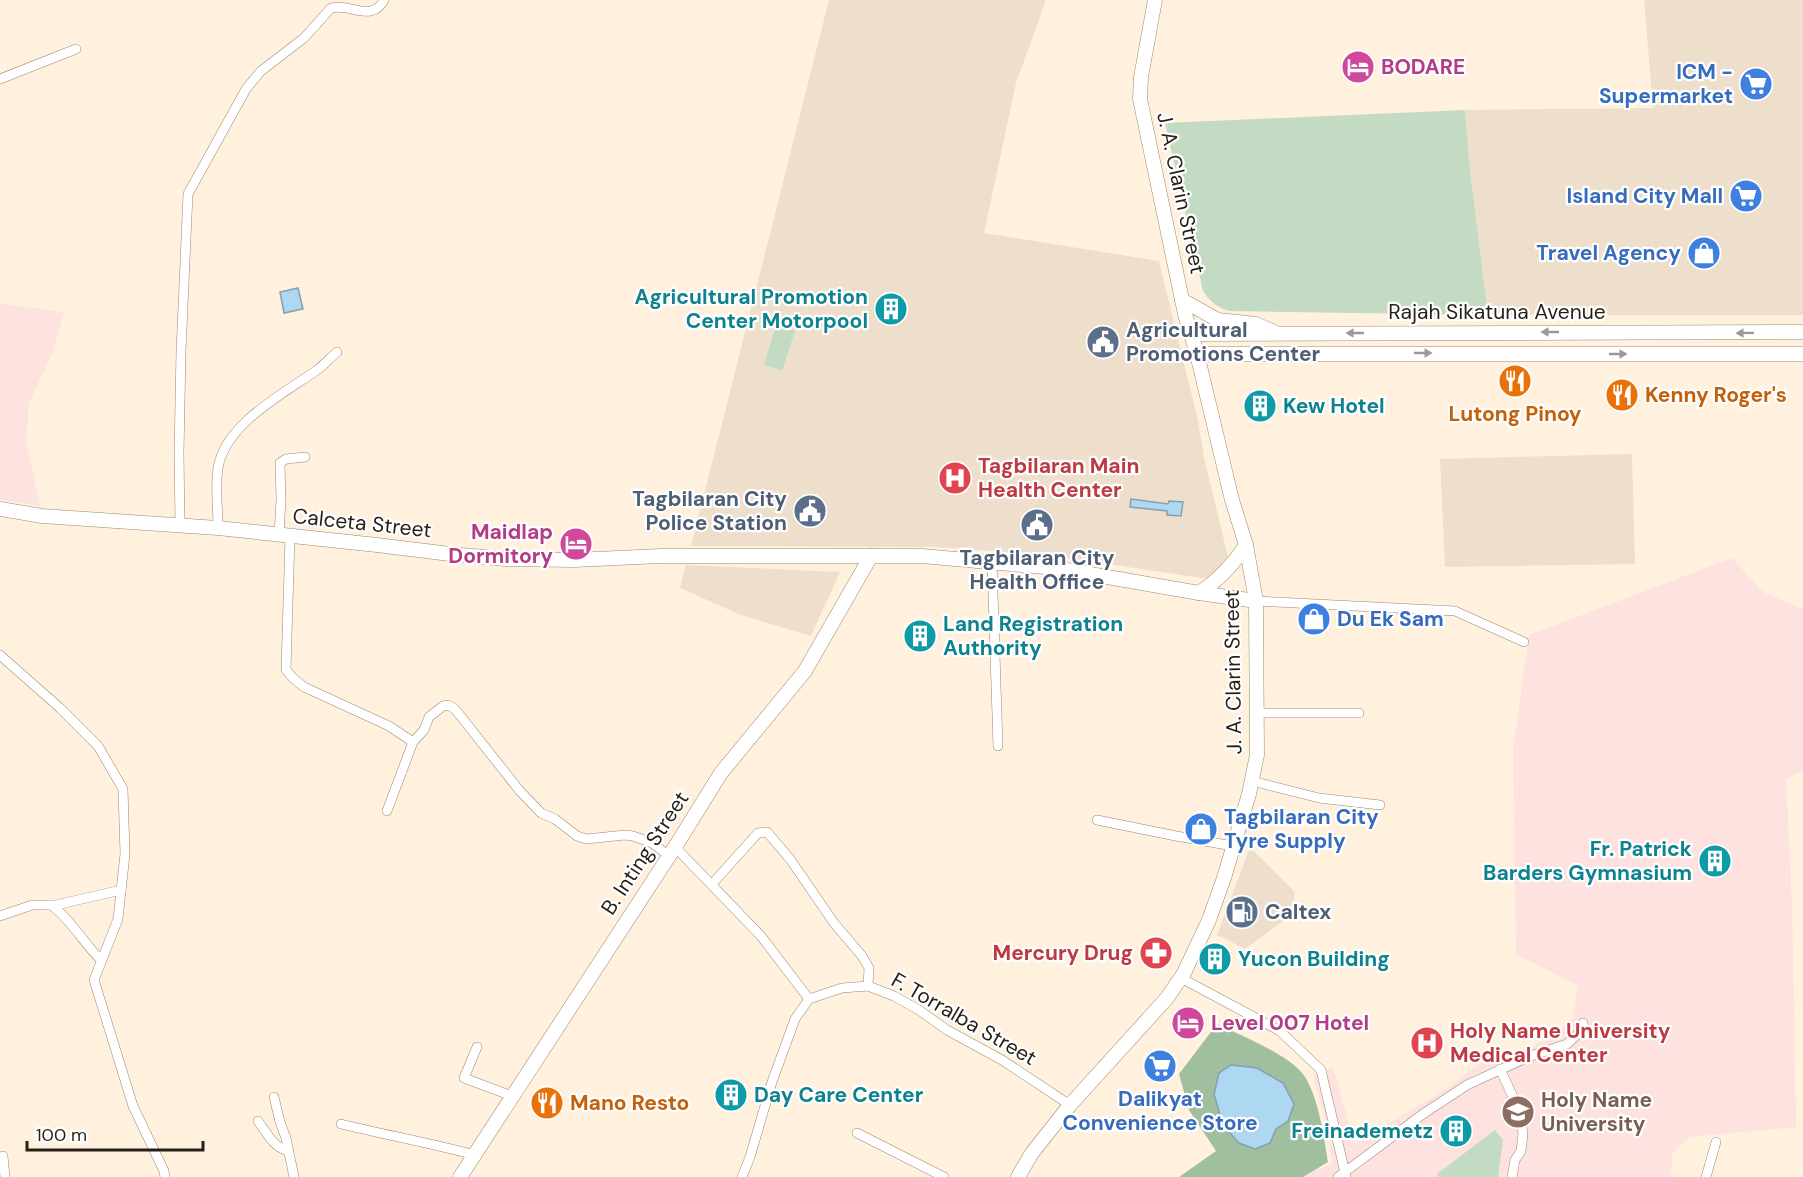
<svg xmlns="http://www.w3.org/2000/svg" width="1803" height="1177" font-family="'DM Sans',sans-serif">
  <rect width="100%" height="100%" fill="#fff1de"/>
  <!-- commercial -->
  <g fill="#eedfcc">
    <polygon points="829,0 1046,0 1016,83 984,233 1159,261 1198,421 1204,457 1228,557 1209,579 1046,555 936,547 691,546"/>
    <polygon points="1644,0 1803,0 1803,315 1488,315 1470,169 1465,110 1653,108"/>
    <polygon points="1632,454 1635,564 1445,567 1440,459"/>
    <polygon points="686,565 840,572 811,636 741,615 680,588"/>
    <polygon points="1250,847 1295,892 1291,915 1245,949 1217,935"/>
  </g>
  <!-- education -->
  <g fill="#fde2df">
    <polygon points="0,304 64,312 53,352 29,403 26,441 40,506 0,500"/>
    <polygon points="1732,558 1764,593 1803,609 1803,770 1786,779 1792,902 1796,1127 1689,1137 1672,1153 1671,1177 1297,1177 1332,1164 1327,1127 1313,1075 1333,1067 1355,1144 1446,1089 1495,1052 1522,1051 1558,1034 1573,1017 1578,986 1516,954 1513,750 1529,635"/>
  </g>
  <!-- green -->
  <g fill="#c4dbc3">
    <path d="M 1465,110 L 1470,169 L 1488,315 L 1229,311 C 1217,307 1210,302 1203,291 L 1165,123 Z"/>
    <polygon points="776,325 795,331 782,371 764,365"/>
    <polygon points="1495,1130 1503,1140 1498,1177 1439,1177 1437,1174"/>
  </g>
  <!-- forest -->
  <path fill="#9fbf9e" d="M 1217,1024 C 1240,1035 1287,1054 1302,1073 C 1318,1092 1324,1138 1328,1162 L 1303,1177 L 1179,1177 L 1216,1151 L 1189,1110 L 1179,1074 Z"/>
  <!-- water -->
  <g fill="#aed7f2" stroke="#85a0b0" stroke-width="1.5">
    <polygon points="298,288 303,309 284,313 280,292"/>
    <polygon points="1131,499 1168,504 1169,501 1183,502 1181,516 1167,515 1167,511 1130,507"/>
    <polygon points="1231,1065 1257,1068 1283,1083 1294,1104 1288,1121 1276,1129 1270,1143 1255,1149 1239,1143 1223,1125 1214,1094 1219,1073"/>
  </g>
  <g fill="none" stroke-linecap="round" stroke-linejoin="round">
    <defs>
      <g id="street">
        <polyline points="0,79 76,49"/>
        <path d="M 180,525 L 179,453 L 181,351 L 188,194 L 246,89 L 261,71 L 304,38 L 331,8 C 350,3 372,23 384,0"/>
        <path d="M 218,528 C 218,509 215,487 218,468 C 225,424 283,394 317,370 C 324,365 330,358 337,352"/>
        <polyline points="279,535 281,499 280,463 286,459 305,457"/>
        <polyline points="290,536 286,670 293,678 304,687 389,726 413,742 424,730 429,717 443,706 448,705 455,709 519,790 541,813 555,819 577,836 586,839 625,835 633,836 652,843 668,855"/>
        <polyline points="992,562 998,746"/>
        <polyline points="1256,601 1455,611 1524,642"/>
        <polyline points="0,655 60,708 98,746 123,789 125,854 118,919 94,980 133,1106 164,1171 165,1177"/>
        <polyline points="1256,713 1359,713"/>
        <polyline points="1252,781 1319,798 1380,805"/>
        <polyline points="387,811 413,742"/>
        <polyline points="1097,820 1176,836 1233,846"/>
        <polyline points="675,847 761,936 809,999"/>
        <polyline points="712,884 758,833 767,832 790,859 834,923 862,956 869,968 868,986"/>
        <path d="M 51,905 C 71,919 83,943 101,960"/>
        <polyline points="0,916 32,905 56,905 121,890"/>
        <polyline points="1181,978 1280,1031 1321,1070 1346,1177"/>
        <polyline points="477,1047 464,1078 512,1096"/>
        <polyline points="1500,1069 1519,1110 1523,1134 1521,1151 1515,1160 1512,1177"/>
        <polyline points="274,1097 280,1122 286,1138 294,1177"/>
        <path d="M 258,1121 C 267,1133 273,1147 288,1151"/>
        <path d="M 341,1124 C 386,1135 430,1143 475,1155"/>
        <polyline points="857,1133 944,1177"/>
        <polyline points="3,1156 5,1177"/>
        <polyline points="742,1177 750,1157 772,1082 795,1019 809,999 842,988 868,986 894,996 919,1010 947,1030 1002,1060 1070,1105"/>
        <polyline points="1338,1177 1423,1114 1467,1085 1528,1057 1567,1044 1578,1034 1583,1023"/>
        <polyline points="1706,1177 1716,1142"/>
      </g>
      <g id="secondary">
        <polyline points="1182,300 1218,320 1256,324 1274,332"/>
        <polyline points="1191,334 1803,332"/>
        <polyline points="1197,354 1803,354"/>
        <polyline points="0,509 42,516 218,528 377,545 450,554 506,559 574,560 661,556 922,556 1056,568 1199,593 1256,601"/>
        <path d="M 1199,593 C 1219,580 1233,565 1246,545"/>
        <polyline points="460,1177 675,847 721,773 805,671 871,556"/>
        <polyline points="1018,1177 1032,1153 1070,1105 1167,998 1184,973 1209,920 1224,878 1249,794 1257,755 1256,601 1246,545 1232,500 1197,354 1185,314 1140,99 1141,77 1155,0"/>
      </g>
    </defs>
    <!-- street casing -->
    <use href="#street" stroke="#988973" stroke-width="10"/>
    <!-- secondary casing -->
    <use href="#secondary" stroke="#988973" stroke-width="15"/>
    <!-- street -->
    <use href="#street" stroke="#fff" stroke-width="9"/>
    <!-- secondary -->
    <use href="#secondary" stroke="#fff" stroke-width="14"/>
  </g>
  <!-- one-way arrows -->
  <defs><path id="oneway-solid" d="M-6-.8H1V-3.2L6.5 0L1 3.2V.8H-6Z" transform="scale(1.5)"/></defs>
  <g fill="#9d9a96">
    <use href="#oneway-solid" transform="translate(1550 332) rotate(-180)"/>
    <use href="#oneway-solid" transform="translate(1355 333) rotate(180)"/>
    <use href="#oneway-solid" transform="translate(1745 333) rotate(179)"/>
    <use href="#oneway-solid" transform="translate(1423 353)"/>
    <use href="#oneway-solid" transform="translate(1618 354)"/>
  </g>
  <!-- icons -->
  <defs>
    <symbol id="hotel-disc" viewBox="-11 -11 22 22"><circle r="9.5" fill="#d1479c" stroke="#fff"/><path d="M-6-4.5h1.5V1H6V5H4.5V3h-9V5H-6ZM-4 0a1.8 1.8 0 1 1 3.6 0ZM.5 0V-2.5h3Q6-2.5 6 0Z" fill="#fff"/></symbol>
    <symbol id="supermarket-disc" viewBox="-11 -11 22 22"><circle r="9.5" fill="#3f7fe0" stroke="#fff"/><path d="M-6-5.5h2.5l.6 2H6L4.5 2H-2.5L-4.4-4H-6ZM-1.5 3.2a1.3 1.3 0 1 0 .1 0ZM3 3.2a1.3 1.3 0 1 0 .1 0Z" fill="#fff"/></symbol>
    <symbol id="shop-disc" viewBox="-11 -11 22 22"><circle r="9.5" fill="#3f7fe0" stroke="#fff"/><path d="M-5-2.5h2.3a2.7 3.5 0 0 1 5.4 0H5L5.5 6h-11ZM-1.5-2.5h3a1.5 2.3 0 0 0-3 0Z" fill="#fff"/></symbol>
    <symbol id="building-disc" viewBox="-11 -11 22 22"><circle r="9.5" fill="#0f9aa8" stroke="#fff"/><path d="M-4-6H4V6H1V3H-1V6H-4ZM-2.5-4.3h1.7v1.8h-1.7ZM.8-4.3h1.7v1.8H.8ZM-2.5-1h1.7V.8h-1.7ZM.8-1h1.7V.8H.8Z" fill="#fff"/></symbol>
    <symbol id="civic-disc" viewBox="-11 -11 22 22"><circle r="9.5" fill="#5c6f8a" stroke="#fff"/><path d="M-.6-6.5H3V-4.5H.6V-3L4-1V1h2V6H-6V1h2V-1L-.6-3ZM-1.2 2.5V6h2.4V2.5Z" fill="#fff"/></symbol>
    <symbol id="restaurant-disc" viewBox="-11 -11 22 22"><circle r="9.5" fill="#e8710a" stroke="#fff"/><path d="M-5-6h1v4h1v-4h1v4h1v-4h1v5L-1.5 .5V6h-2V.5L-5-1ZM5-6V6H3V1.5H1.5Q1.5-4 5-6Z" fill="#fff"/></symbol>
    <symbol id="hospital-disc" viewBox="-11 -11 22 22"><circle r="9.5" fill="#e0444e" stroke="#fff"/><path d="M-5-5h3v3.5h4V-5h3V5h-3V1.5h-4V5h-3Z" fill="#fff"/></symbol>
    <symbol id="fuel-disc" viewBox="-11 -11 22 22"><circle r="9.5" fill="#5c6f8a" stroke="#fff"/><path d="M-5.5-6h7V0h2V4h1.3V-2.5L3-4.5l.8-.8L6-3V5H2.5V1h-1V6h-7ZM-4.2-4.7v3.2H.2V-4.7Z" fill="#fff"/></symbol>
    <symbol id="pharmacy-disc" viewBox="-11 -11 22 22"><circle r="9.5" fill="#e0444e" stroke="#fff"/><path d="M-2-6h4v4h4v4h-4v4h-4v-4h-4v-4h4Z" fill="#fff"/></symbol>
    <symbol id="university-disc" viewBox="-11 -11 22 22"><circle r="9.5" fill="#8d6e63" stroke="#fff"/><path d="M0-5L7-2L0 1L-7-2ZM-4 1L0 2.5L4 1V4Q0 6-4 4Z" fill="#fff"/></symbol>
  </defs>
  <g fill-rule="evenodd">
    <use href="#hotel-disc" x="1339" y="48" width="38" height="38"/>
    <use href="#supermarket-disc" x="1737" y="65" width="38" height="38"/>
    <use href="#supermarket-disc" x="1727" y="177" width="38" height="38"/>
    <use href="#shop-disc" x="1685" y="234" width="38" height="38"/>
    <use href="#building-disc" x="872" y="290" width="38" height="38"/>
    <use href="#civic-disc" x="1084" y="323" width="38" height="38"/>
    <use href="#restaurant-disc" x="1496" y="362" width="38" height="38"/>
    <use href="#restaurant-disc" x="1603" y="376" width="38" height="38"/>
    <use href="#building-disc" x="1241" y="387" width="38" height="38"/>
    <use href="#hospital-disc" x="936" y="459" width="38" height="38"/>
    <use href="#civic-disc" x="791" y="492" width="38" height="38"/>
    <use href="#civic-disc" x="1018" y="506" width="38" height="38"/>
    <use href="#hotel-disc" x="557" y="525" width="38" height="38"/>
    <use href="#shop-disc" x="1295" y="600" width="38" height="38"/>
    <use href="#building-disc" x="901" y="617" width="38" height="38"/>
    <use href="#shop-disc" x="1182" y="810" width="38" height="38"/>
    <use href="#building-disc" x="1696" y="842" width="38" height="38"/>
    <use href="#fuel-disc" x="1223" y="893" width="38" height="38"/>
    <use href="#pharmacy-disc" x="1137" y="934" width="38" height="38"/>
    <use href="#building-disc" x="1196" y="940" width="38" height="38"/>
    <use href="#hotel-disc" x="1169" y="1004" width="38" height="38"/>
    <use href="#hospital-disc" x="1408" y="1024" width="38" height="38"/>
    <use href="#supermarket-disc" x="1141" y="1047" width="38" height="38"/>
    <use href="#building-disc" x="712" y="1076" width="38" height="38"/>
    <use href="#restaurant-disc" x="528" y="1084" width="38" height="38"/>
    <use href="#university-disc" x="1499" y="1093" width="38" height="38"/>
    <use href="#building-disc" x="1437" y="1112" width="38" height="38"/>
  </g>
  <g text-anchor="middle" stroke-width="4.5" stroke-linejoin="round" paint-order="stroke">
    <!-- hotel labels -->
    <g font-size="21" font-weight="bold" fill="#b23c85" stroke="#fff" text-anchor="start">
      <text x="1381" y="74">BODARE</text>
      <text x="553" y="539" text-anchor="end">Maidlap<tspan x="553" dy="24">Dormitory</tspan></text>
      <text x="1211" y="1030">Level 007 Hotel</text>
    </g>
    <!-- shop labels -->
    <g font-size="21" font-weight="bold" fill="#366cbe" stroke="#fff" text-anchor="end">
      <text x="1733" y="79">ICM -<tspan x="1733" dy="24">Supermarket</tspan></text>
      <text x="1723" y="203">Island City Mall</text>
      <text x="1681" y="260">Travel Agency</text>
      <text x="1337" y="626" text-anchor="start">Du Ek Sam</text>
      <text x="1224" y="824" text-anchor="start">Tagbilaran City<tspan x="1224" dy="24">Tyre Supply</tspan></text>
      <text x="1160" y="1106" text-anchor="middle">Dalikyat<tspan x="1160" dy="24">Convenience Store</tspan></text>
    </g>
    <!-- street labels -->
    <g font-size="21" fill="#251f16" stroke="#fff">
      <text transform="translate(1181 193) rotate(78)" y="7">J. A. Clarin Street</text>
      <text x="1497" y="319">Rajah Sikatuna Avenue</text>
      <text transform="translate(362 523) rotate(6)" y="7">Calceta Street</text>
      <text transform="translate(1233 672) rotate(-91)" y="7">J. A. Clarin Street</text>
      <text transform="translate(645 853) rotate(-57)" y="7">B. Inting Street</text>
      <text transform="translate(964 1019) rotate(30)" y="7">F. Torralba Street</text>
    </g>
    <!-- culture labels -->
    <g font-size="21" font-weight="bold" fill="#0d838f" stroke="#fff" text-anchor="start">
      <text x="868" y="304" text-anchor="end">Agricultural Promotion<tspan x="868" dy="24">Center Motorpool</tspan></text>
      <text x="1283" y="413">Kew Hotel</text>
      <text x="943" y="631">Land Registration<tspan x="943" dy="24">Authority</tspan></text>
      <text x="1692" y="856" text-anchor="end">Fr. Patrick<tspan x="1692" dy="24">Barders Gymnasium</tspan></text>
      <text x="1238" y="966">Yucon Building</text>
      <text x="754" y="1102">Day Care Center</text>
      <text x="1433" y="1138" text-anchor="end">Freinademetz</text>
    </g>
    <!-- service labels -->
    <g font-size="21" font-weight="bold" fill="#4e5e75" stroke="#fff" text-anchor="start">
      <text x="1126" y="337">Agricultural<tspan x="1126" dy="24">Promotions Center</tspan></text>
      <text x="787" y="506" text-anchor="end">Tagbilaran City<tspan x="787" dy="24">Police Station</tspan></text>
      <text x="1037" y="565" text-anchor="middle">Tagbilaran City<tspan x="1037" dy="24">Health Office</tspan></text>
      <text x="1265" y="919">Caltex</text>
    </g>
    <!-- food labels -->
    <g font-size="21" font-weight="bold" fill="#c56008" stroke="#fff" text-anchor="start">
      <text x="1645" y="402">Kenny Roger's</text>
      <text x="1515" y="421" text-anchor="middle">Lutong Pinoy</text>
      <text x="570" y="1110">Mano Resto</text>
    </g>
    <!-- health labels -->
    <g font-size="21" font-weight="bold" fill="#be3a42" stroke="#fff" text-anchor="start">
      <text x="978" y="473">Tagbilaran Main<tspan x="978" dy="24">Health Center</tspan></text>
      <text x="1133" y="960" text-anchor="end">Mercury Drug</text>
      <text x="1450" y="1038">Holy Name University<tspan x="1450" dy="24">Medical Center</tspan></text>
    </g>
    <!-- education labels -->
    <g font-size="21" font-weight="bold" fill="#785e54" stroke="#fff" text-anchor="start">
      <text x="1541" y="1107">Holy Name<tspan x="1541" dy="24">University</tspan></text>
    </g>
  </g>
  <!-- scale -->
  <path d="M27 1141v9h176v-9" fill="none" stroke="#251f16" stroke-width="3"/>
  <text x="36" y="1141" font-size="18" fill="#251f16" stroke="#ffffff" stroke-width="4.5" paint-order="stroke">100 m</text>
</svg>
